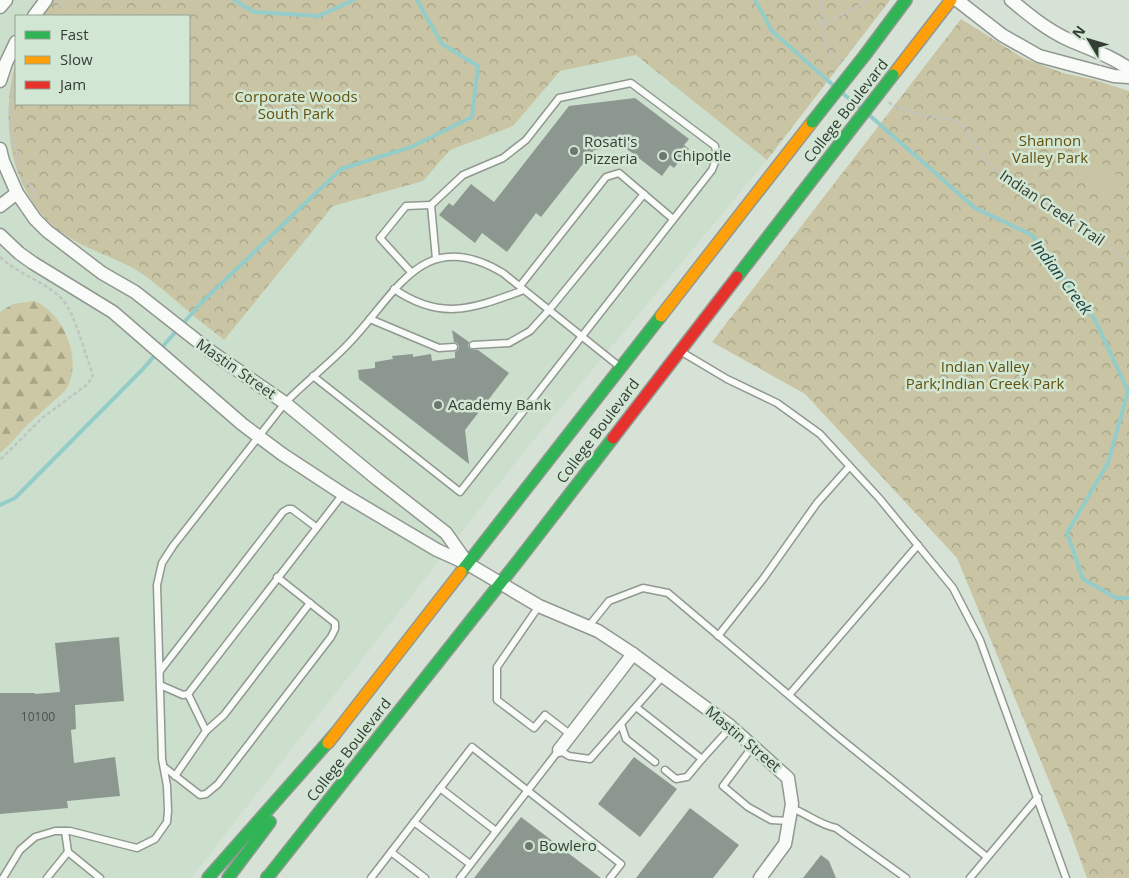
<svg xmlns="http://www.w3.org/2000/svg" width="1129" height="878" font-family="'Open Sans',sans-serif">
  <defs>
    <pattern id="forest-firs" width="22" height="20" patternUnits="userSpaceOnUse" patternTransform="scale(1.25)"><rect width="22" height="20" fill="#ccc7a4"/><path d="M5 1l3.5 6h-7zM16 11l3.5 6h-7z" fill="#a6a386"/></pattern>
    <pattern id="park-crowns" width="20" height="18" patternUnits="userSpaceOnUse" patternTransform="scale(1.25)"><rect width="20" height="18" fill="#c9c5a4"/><path d="M2 6a3 3 0 1 1 6 0M12 15a3 3 0 1 1 6 0" fill="none" stroke="#a4a186"/></pattern>
  </defs>
  <rect width="100%" height="100%" fill="#d7e2d7"/>
  <!-- built -->
  <path fill="#cbdfcc" fill-rule="evenodd" d="M 0,0 L 890,0 L 767,160 L 528,447 L 191,878 L 0,878 ZM 16,16 L 189,16 L 189,104 L 16,104 Z"/>
  <!-- forest -->
  <path fill="url(#forest-firs)" d="M 34,301 C 64,312 84,362 66,390 L 27,425 L 9,445 L 0,453 L 0,312 L 13,304 Z"/>
  <!-- park -->
  <g fill="url(#park-crowns)">
    <path d="M 54,0 L 890,0 L 767,160 L 636,55 L 560,71 L 513,126 L 450,150 L 423,181 L 333,206 L 224,340 C 205,325 186,310 168,294 C 159,287 150,279 141,273 C 115,256 81,249 57,229 C 8,189 0,119 16,61 L 16,104 L 189,104 L 189,16 L 43,16 Z"/>
    <polygon points="961,19 1023,58 1063,73 1095,80 1129,91 1129,878 1087,878 1071,834 957,558 805,394 712,342"/>
  </g>
  <!-- pitch -->
  <polygon fill="#c9c5a4" points="1092,156 1126,182 1113,199 1079,172"/>
  <g fill="none" stroke-linecap="round" stroke-linejoin="round">
    <!-- stream -->
    <g stroke="#94ccca" stroke-width="4">
      <polyline points="234,0 254,12 319,16 354,0"/>
      <polyline points="755,0 772,31 834,86"/>
      <polyline points="841,92 861,108"/>
      <polyline points="868,114 975,208 1032,235 1095,320 1128,391 1108,463 1067,533 1083,579 1116,598 1129,598"/>
      <polyline points="0,505 15,498 142,370 201,303 341,169 411,147 472,117 478,66 442,44 417,0"/>
    </g>
  </g>
  <!-- building -->
  <g fill="#8c9790">
    <polygon points="635,98 689,139 684,145 689,149 674,168 670,165 662,176 623,146 594,150 541,217 536,213 507,252 482,233 475,243 439,215 449,203 453,206 471,184 494,202 569,106"/>
    <polygon points="452,330 469,342 468,346 470,349 478,350 509,373 465,430 469,464 359,379 358,370 375,368 375,362 393,359 392,356 413,354 413,357 431,354 432,361 455,358 455,352 458,350 459,346 457,343 454,342"/>
    <polygon points="119,637 124,701 75,705 76,729 71,730 74,763 115,757 120,796 67,801 68,808 0,814 0,693 35,693 35,694 60,692 55,643"/>
    <polygon points="634,757 677,789 640,837 598,804"/>
    <polygon points="690,808 739,845 713,878 636,878"/>
    <polygon points="521,817 601,878 474,878"/>
    <polygon points="821,855 829,861 836,878 803,878"/>
  </g>
  <g fill="none" stroke-linecap="round" stroke-linejoin="round">
    <defs>
      <g id="lane">
        <polyline points="411,272 380,238 406,206 431,205"/>
        <polyline points="520,286 606,177 619,173 673,219"/>
        <path d="M 394,289 C 442,322 474,308 524,290"/>
        <polyline points="370,319 439,348 454,347"/>
        <polyline points="473,345 509,343 530,331 549,310 644,194"/>
        <polyline points="680,351 727,379 777,403 820,434 879,498 953,588 980,640 1066,878"/>
        <polyline points="313,376 460,492 712,170 717,157 715,146 631,83 559,98 526,140 503,158 463,175 431,205 436,259"/>
        <polyline points="539,606 497,667 497,700 534,728 545,715 571,735"/>
        <polyline points="588,627 609,601 643,588 668,593 836,735 987,857"/>
        <polyline points="718,636 763,579 817,503 849,467"/>
        <polyline points="160,671 283,512 288,509 292,509 316,527"/>
        <polyline points="160,685 183,695 188,694 343,494"/>
        <polyline points="188,694 206,731"/>
        <polyline points="789,695 918,545"/>
        <polyline points="636,707 702,759 731,727"/>
        <polyline points="621,724 626,739 655,762"/>
        <polyline points="753,746 723,786 748,807 771,820 789,821"/>
        <polyline points="164,767 200,795 206,794 218,784 331,637 335,629 335,623 277,577"/>
        <polyline points="665,770 676,779 687,777 702,759"/>
        <polyline points="175,776 206,731 224,715 310,603"/>
        <polyline points="440,788 496,831"/>
        <path d="M 792,808 C 807,814 820,825 836,828 L 906,878"/>
        <polyline points="414,822 470,864"/>
        <polyline points="65,831 68,852 100,878"/>
        <polyline points="391,852 425,878"/>
        <path d="M 3,878 L 20,850 L 35,837 L 55,831 L 70,831 L 137,848 L 155,839 L 167,822 L 168,811 L 167,786 L 162,759 L 157,585 L 162,563 L 173,546 L 285,403 C 306,381 331,363 351,341 C 397,292 424,225 503,273 L 620,367"/>
        <polyline points="47,878 68,852"/>
        <polyline points="371,878 472,747 621,864 610,878"/>
        <polyline points="460,878 559,750 569,756 590,759 663,676"/>
        <polyline points="970,878 1038,797"/>
      </g>
      <g id="street">
        <polyline points="957,0 1002,35 1039,56 1114,76 1129,77"/>
        <path d="M 1011,0 C 1029,15 1047,30 1069,40 C 1089,49 1112,56 1129,69"/>
        <polyline points="0,7 6,0"/>
        <polyline points="34,16 46,0"/>
        <polyline points="0,81 6,63 16,42"/>
        <polyline points="0,149 3,161 17,193 35,219 47,231 102,273 135,292 210,351 285,403 377,479 446,533 468,564"/>
        <polyline points="0,206 17,193"/>
        <polyline points="0,235 19,253 33,263 113,312 242,424 282,454 346,496 437,550 468,564 539,606 598,631 633,654 729,725 788,778 792,804 785,844 760,878"/>
        <polyline points="559,750 633,654"/>
      </g>
      <g id="fast">
        <polyline points="865,55 906,0"/>
        <polyline points="737,277 838,146"/>
        <polyline points="461,572 661,316"/>
        <polyline points="267,877 267,878"/>
        <polyline points="208,878 335,734"/>
        <polyline points="228,878 270,822"/>
        <polyline points="267,878 518,561 613,438"/>
      </g>
      <g id="slow">
        <polyline points="893,75 951,0"/>
        <polyline points="661,316 812,122"/>
        <polyline points="328,743 461,572"/>
      </g>
      <polyline id="jam" points="613,438 737,277"/>
    </defs>
    <!-- lane casing -->
    <use href="#lane" stroke="#909890" stroke-width="9"/>
    <!-- street casing -->
    <use href="#street" stroke="#909890" stroke-width="15"/>
    <!-- fast casing -->
    <use href="#fast" stroke="#909890" stroke-width="14"/>
    <!-- slow casing -->
    <use href="#slow" stroke="#909890" stroke-width="14"/>
    <!-- jam casing -->
    <use href="#jam" stroke="#909890" stroke-width="14"/>
    <!-- path -->
    <g stroke="#c1c4c1" stroke-width="2.5" stroke-dasharray="4 2.5" stroke-linecap="butt">
      <path d="M 821,0 C 824,29 816,42 841,62"/>
      <polyline points="58,7 62,0"/>
      <polyline points="823,25 869,0"/>
      <path d="M 16,79 C 8,112 10,136 22,169"/>
      <polyline points="889,102 893,106 918,114 954,120 965,127 984,159 998,172 1066,214 1129,262"/>
      <polyline points="26,178 38,198"/>
      <path d="M 0,257 C 18,274 44,281 62,299 C 75,313 85,355 93,375 L 88,384 L 42,418 L 0,460"/>
    </g>
    <!-- lane -->
    <use href="#lane" stroke="#f9fbf9" stroke-width="6"/>
    <!-- street -->
    <use href="#street" stroke="#f9fbf9" stroke-width="12"/>
    <!-- fast -->
    <use href="#fast" stroke="#30b455" stroke-width="11"/>
    <!-- slow -->
    <use href="#slow" stroke="#ff9f0a" stroke-width="11"/>
    <!-- jam -->
    <use href="#jam" stroke="#e5322d" stroke-width="11"/>
    <defs>
      <g id="fast-bridge">
        <polyline points="812,122 865,55"/>
        <polyline points="838,146 893,75"/>
      </g>
    </defs>
    <!-- fast-bridge casing -->
    <use href="#fast-bridge" stroke="#909890" stroke-width="14" stroke-linecap="butt"/>
    <!-- fast-bridge -->
    <use href="#fast-bridge" stroke="#30b455" stroke-width="11"/>
  </g>
  <!-- markers -->
  <g fill="#6e776e" stroke="#d2e7d3" stroke-width="2">
    <circle cx="574" cy="151" r="5"/>
    <circle cx="663" cy="156" r="5"/>
    <circle cx="438" cy="405" r="5"/>
    <circle cx="529" cy="846" r="5"/>
  </g>
  <g text-anchor="middle" stroke-width="5" stroke-linejoin="round" paint-order="stroke">
    <!-- number labels -->
    <g font-size="12" fill="#4b544c">
      <text x="38" y="721">10100</text>
    </g>
    <!-- park labels -->
    <g font-size="15" fill="#63510e" stroke="#d2e7d3">
      <text x="296" y="102">Corporate Woods<tspan x="296" dy="17">South Park</tspan></text>
      <text x="1050" y="146">Shannon<tspan x="1050" dy="17">Valley Park</tspan></text>
      <text x="985" y="372">Indian Valley<tspan x="985" dy="17">Park;Indian Creek Park</tspan></text>
    </g>
    <!-- street labels -->
    <g font-size="15" fill="#353d35" stroke="#d2e7d3">
      <text transform="translate(846 111) rotate(-52)" y="5">College Boulevard</text>
      <text transform="translate(1052 208) rotate(34)" y="5">Indian Creek Trail</text>
      <text transform="translate(236 369) rotate(35)" y="5">Mastin Street</text>
      <text transform="translate(598 431) rotate(-53)" y="5">College Boulevard</text>
      <text transform="translate(743 739) rotate(40)" y="5">Mastin Street</text>
      <text transform="translate(349 750) rotate(-52)" y="5">College Boulevard</text>
    </g>
    <!-- poi labels -->
    <g font-size="15" fill="#353d35" stroke="#d2e7d3" text-anchor="start">
      <text x="584" y="147">Rosati's<tspan x="584" dy="17">Pizzeria</tspan></text>
      <text x="673" y="161">Chipotle</text>
      <text x="448" y="410">Academy Bank</text>
      <text x="539" y="851">Bowlero</text>
    </g>
    <!-- water labels -->
    <g font-size="16" font-style="italic" fill="#1e4244" stroke="#d2e7d3">
      <text transform="translate(1062 277) rotate(53)" y="6">Indian Creek</text>
    </g>
  </g>
  <!-- legend -->
  <rect x="15" y="15" width="175" height="90" fill="#d2e7d3" stroke="#93a394"/>
  <rect x="25" y="31" width="25" height="8" fill="#30b455" stroke="#93a394"/>
  <text x="60" y="40" font-size="15" fill="#353d35">Fast</text>
  <rect x="25" y="56" width="25" height="8" fill="#ff9f0a" stroke="#93a394"/>
  <text x="60" y="65" font-size="15" fill="#353d35">Slow</text>
  <rect x="25" y="81" width="25" height="8" fill="#e5322d" stroke="#93a394"/>
  <text x="60" y="90" font-size="15" fill="#353d35">Jam</text>
  <!-- north arrow -->
  <g transform="translate(1089 40) rotate(308)" stroke="#d2e7d3" stroke-width="4" paint-order="stroke">
  <path d="M0-4L9 19L0 12L-9 19Z" fill="#353d35"/>
  <text y="-8" font-size="14" font-weight="bold" text-anchor="middle" fill="#353d35">N</text>
  </g>
</svg>
